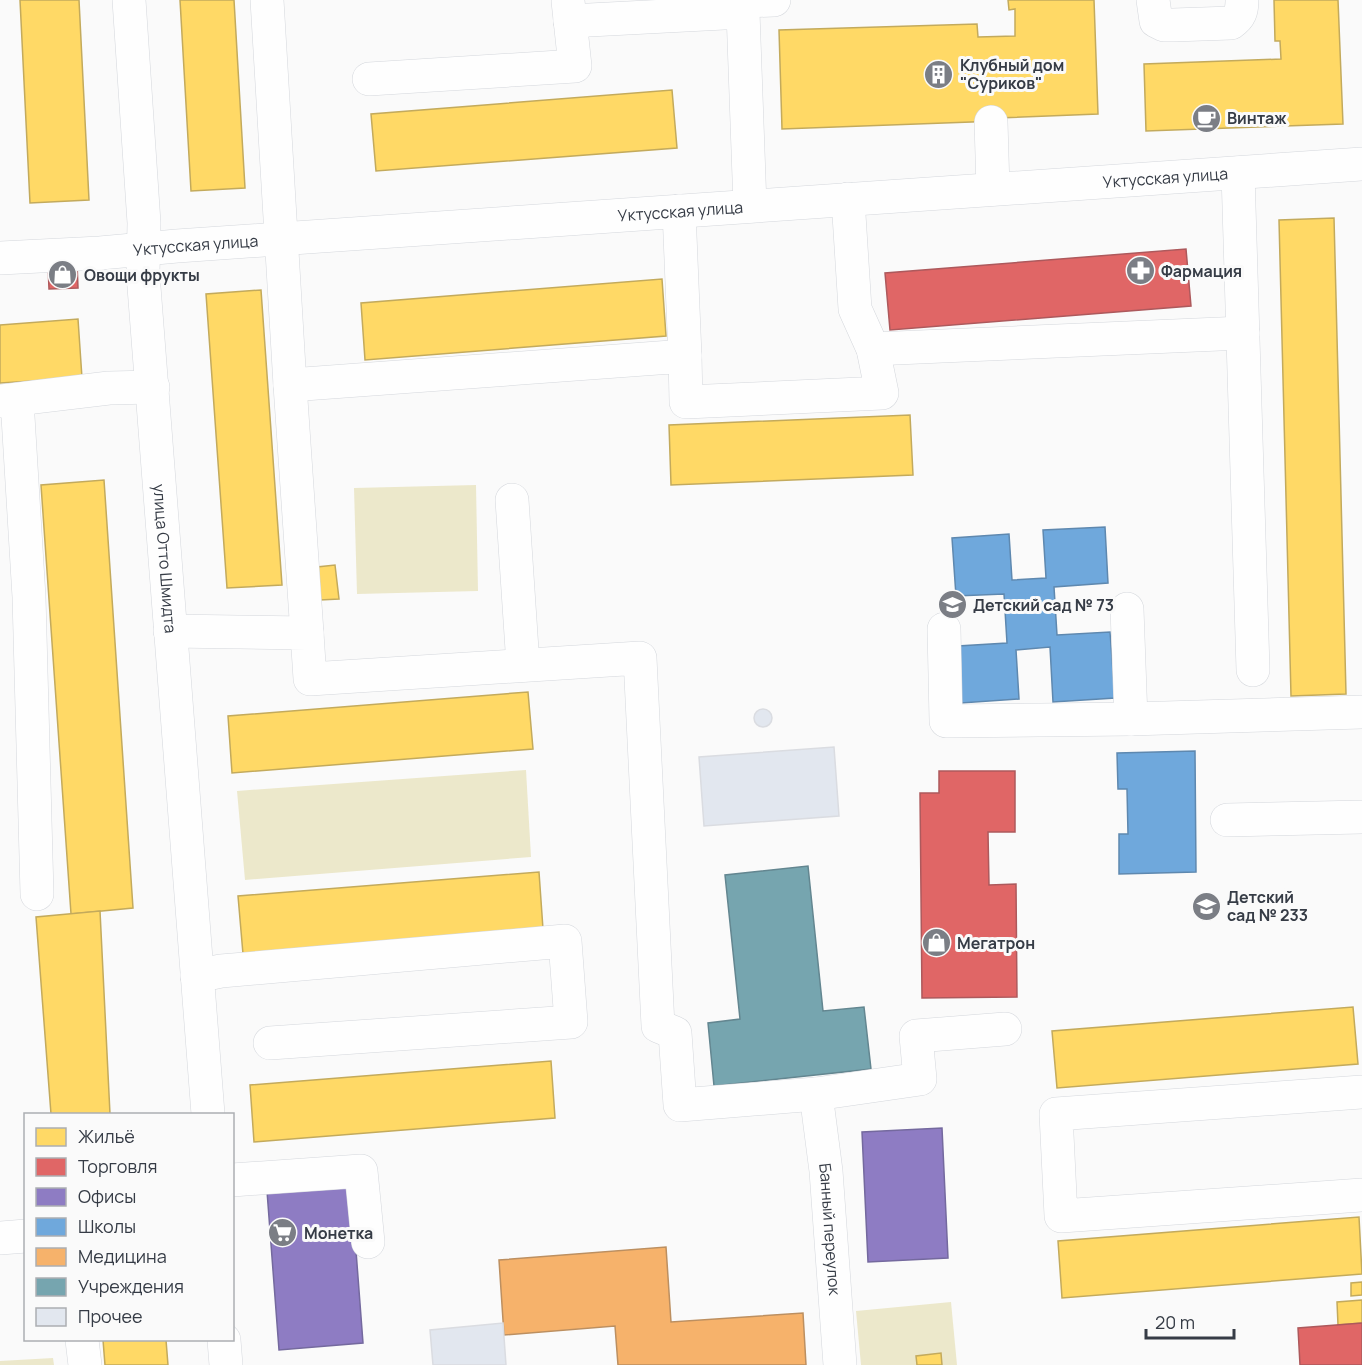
<svg xmlns="http://www.w3.org/2000/svg" width="1362" height="1365" font-family="Manrope,sans-serif">
  <rect width="100%" height="100%" fill="#fafafa"/>
  <!-- green -->
  <g fill="#ece8cb">
    <polygon points="476,485 478,591 357,594 354,488"/>
    <polygon points="526,770 531,857 245,880 237,791"/>
    <polygon points="951,1302 957,1365 861,1365 856,1311"/>
    <polygon points="53,1358 54,1365 0,1365 0,1361"/>
  </g>
  <!-- homes -->
  <g fill="#ffd966" stroke="#c3aa5c" stroke-width="1.5">
    <polygon points="20,0 79,0 89,200 30,203"/>
    <polygon points="180,0 234,0 245,188 191,191"/>
    <polygon points="1008,0 1094,0 1098,114 998,118 998,121 782,129 779,30 977,24 978,37 1015,36 1015,9 1009,10"/>
    <polygon points="1274,0 1338,0 1343,124 1146,131 1144,64 1281,59 1280,41 1275,41"/>
    <polygon points="672,90 677,148 376,171 371,114"/>
    <polygon points="1334,218 1346,694 1291,696 1279,220"/>
    <polygon points="662,279 666,336 365,360 361,303"/>
    <polygon points="261,290 282,585 227,588 206,294"/>
    <polygon points="78,319 82,378 0,383 0,325"/>
    <polygon points="910,415 913,475 671,485 669,425"/>
    <polygon points="104,480 133,908 71,914 41,485"/>
    <polygon points="335,565 339,599 320,600 317,567"/>
    <polygon points="528,692 533,749 232,773 228,716"/>
    <polygon points="539,872 543,929 243,954 238,896"/>
    <polygon points="100,911 110,1114 51,1114 36,917"/>
    <polygon points="1353,1007 1358,1064 1057,1088 1052,1031"/>
    <polygon points="551,1061 555,1118 254,1142 250,1085"/>
    <polygon points="1359,1217 1362,1274 1062,1298 1058,1241"/>
    <polygon points="1362,1282 1362,1295 1351,1296 1351,1283"/>
    <polygon points="1362,1300 1362,1323 1338,1325 1337,1302"/>
    <polygon points="103,1340 166,1340 168,1365 105,1365"/>
    <polygon points="941,1353 942,1365 917,1365 916,1356"/>
  </g>
  <!-- shops -->
  <g fill="#e06666" stroke="#ad595c" stroke-width="1.5">
    <polygon points="1186,249 1191,306 890,330 885,273"/>
    <polygon points="77,263 78,288 49,289 48,265"/>
    <polygon points="939,771 1015,771 1015,832 988,832 989,885 1016,884 1017,997 922,998 920,793 939,793"/>
    <polygon points="1362,1323 1362,1365 1300,1365 1298,1328"/>
  </g>
  <!-- offices -->
  <g fill="#8e7cc3" stroke="#74699e" stroke-width="1.5">
    <polygon points="942,1128 948,1258 868,1262 862,1132"/>
    <polygon points="351,1185 363,1343 279,1350 267,1191"/>
  </g>
  <!-- schools -->
  <g fill="#6fa8dc" stroke="#5e88af" stroke-width="1.5">
    <polygon points="1105,527 1108,583 1054,587 1057,635 1110,632 1115,698 1053,702 1050,647 1016,650 1019,699 961,703 958,646 1007,643 1004,594 956,596 952,538 1009,534 1012,580 1046,578 1043,530"/>
    <polygon points="1195,751 1196,872 1119,874 1119,834 1128,834 1127,789 1118,789 1117,753"/>
  </g>
  <!-- health -->
  <polygon fill="#f6b26b" stroke="#bc8f60" stroke-width="1.5" points="666,1247 671,1322 803,1313 806,1365 618,1365 615,1326 504,1335 499,1260"/>
  <!-- public -->
  <polygon fill="#76a5af" stroke="#638690" stroke-width="1.5" points="808,866 823,1011 864,1007 871,1069 714,1086 708,1023 740,1019 725,875"/>
  <!-- building -->
  <g fill="#e2e7ef" stroke="#dadce1" stroke-width="1.5">
    <circle cx="763" cy="718" r="9"/>
    <polygon points="834,747 839,816 704,826 699,757"/>
    <polygon points="503,1323 506,1365 433,1365 430,1330"/>
  </g>
  <g fill="none" stroke-linecap="round" stroke-linejoin="round">
    <defs>
      <g id="minor">
        <path id="s1" d="M 129,0 L 144,223 L 143,274 L 208,1114"/>
        <polyline points="267,0 290,385 307,633"/>
        <path d="M 1153,0 L 1156,21 L 1164,25 L 1173,25 L 1231,23 C 1240,17 1242,11 1242,0"/>
        <polyline points="743,1 774,0"/>
        <polyline points="570,21 743,12 750,206"/>
        <polyline points="369,79 575,66 568,1"/>
        <polyline points="991,122 993,189"/>
        <polyline points="1238,173 1253,670"/>
        <polyline points="679,211 685,356"/>
        <path id="s2" d="M 0,258 L 100,253 L 177,246 L 1362,164"/>
        <polyline points="873,349 1243,333"/>
        <polyline points="290,385 685,356 686,402 882,393 873,349 855,309 848,199"/>
        <polyline points="17,400 29,597 37,894"/>
        <polyline points="0,401 109,388 153,387"/>
        <polyline points="512,500 523,665"/>
        <polyline points="1127,609 1131,719"/>
        <polyline points="944,629 946,721 1131,719 1362,712"/>
        <polyline points="170,631 307,633 310,679 640,658 658,1026 675,1033 680,1105 816,1094 920,1079 916,1036 1005,1029"/>
        <polyline points="1227,820 1362,817"/>
        <polyline points="197,976 221,971 565,941 571,1022 270,1043"/>
        <polyline points="1362,1092 1056,1114 1061,1216 1362,1195"/>
        <path id="s3" d="M 816,1094 L 826,1171 L 840,1365"/>
        <polyline points="232,1180 361,1171 368,1242"/>
        <polyline points="0,1238 26,1236"/>
        <polyline points="82,1340 85,1365"/>
        <polyline points="224,1340 226,1365"/>
      </g>
    </defs>
    <!-- minor casing -->
    <use href="#minor" stroke="#d4d7dc" stroke-width="34"/>
    <!-- minor -->
    <use href="#minor" stroke="#fefefe" stroke-width="33"/>
  </g>
  <!-- icons -->
  <defs>
    <symbol id="building-disc" viewBox="-11 -11 22 22"><circle r="9.5" fill="#7b7e85" stroke="#fafafa"/><path d="M-4-6H4V6H1V3H-1V6H-4ZM-2.5-4.3h1.7v1.8h-1.7ZM.8-4.3h1.7v1.8H.8ZM-2.5-1h1.7V.8h-1.7ZM.8-1h1.7V.8H.8Z" fill="#fff"/></symbol>
    <symbol id="cafe-disc" viewBox="-11 -11 22 22"><circle r="9.5" fill="#7b7e85" stroke="#fafafa"/><path d="M-5.5-4.5H6V0H3Q3 3.5 0 3.5H-2.5Q-5.5 3.5-5.5 0ZM3-3.2v2h1.7v-2ZM-6 4.5H4V6H-6Z" fill="#fff"/></symbol>
    <symbol id="pharmacy-disc" viewBox="-11 -11 22 22"><circle r="9.5" fill="#7b7e85" stroke="#fafafa"/><path d="M-2-6h4v4h4v4h-4v4h-4v-4h-4v-4h4Z" fill="#fff"/></symbol>
    <symbol id="shop-disc" viewBox="-11 -11 22 22"><circle r="9.5" fill="#7b7e85" stroke="#fafafa"/><path d="M-5-2.5h2.3a2.7 3.5 0 0 1 5.4 0H5L5.5 6h-11ZM-1.5-2.5h3a1.5 2.3 0 0 0-3 0Z" fill="#fff"/></symbol>
    <symbol id="school-disc" viewBox="-11 -11 22 22"><circle r="9.5" fill="#7b7e85" stroke="#fafafa"/><path d="M0-5L7-2L0 1L-7-2ZM-4 1L0 2.5L4 1V4Q0 6-4 4Z" fill="#fff"/></symbol>
    <symbol id="supermarket-disc" viewBox="-11 -11 22 22"><circle r="9.5" fill="#7b7e85" stroke="#fafafa"/><path d="M-6-5.5h2.5l.6 2H6L4.5 2H-2.5L-4.4-4H-6ZM-1.5 3.2a1.3 1.3 0 1 0 .1 0ZM3 3.2a1.3 1.3 0 1 0 .1 0Z" fill="#fff"/></symbol>
  </defs>
  <g fill-rule="evenodd">
    <use href="#building-disc" x="922" y="58" width="33" height="33"/>
    <use href="#cafe-disc" x="1190" y="102" width="33" height="33"/>
    <use href="#pharmacy-disc" x="1124" y="254" width="33" height="33"/>
    <use href="#shop-disc" x="46" y="258" width="33" height="33"/>
    <use href="#school-disc" x="936" y="588" width="33" height="33"/>
    <use href="#school-disc" x="1190" y="890" width="33" height="33"/>
    <use href="#shop-disc" x="920" y="926" width="33" height="33"/>
    <use href="#supermarket-disc" x="266" y="1216" width="33" height="33"/>
  </g>
  <g text-anchor="middle" stroke-width="6" stroke-linejoin="round" paint-order="stroke">
    <!-- poi labels -->
    <g font-size="16" font-weight="bold" fill="#363c46" stroke="#fafafa" text-anchor="start">
      <text x="960" y="71">Клубный дом<tspan x="960" dy="18">"Суриков"</tspan></text>
      <text x="1227" y="124">Винтаж</text>
      <text x="1161" y="277">Фармация</text>
      <text x="84" y="281">Овощи фрукты</text>
      <text x="973" y="611">Детский сад № 73</text>
      <text x="1227" y="903">Детский<tspan x="1227" dy="18">сад № 233</tspan></text>
      <text x="957" y="949">Мегатрон</text>
      <text x="304" y="1239">Монетка</text>
    </g>
    <!-- street labels -->
    <g font-size="16" fill="#363c46" stroke="#fafafa">
      <text dy="6" stroke="none"><textPath href="#s2" startOffset="1168">Уктусская улица</textPath></text>
      <text dy="6" stroke="none"><textPath href="#s2" startOffset="682">Уктусская улица</textPath></text>
      <text dy="6" stroke="none"><textPath href="#s2" startOffset="196">Уктусская улица</textPath></text>
      <text dy="6" stroke="none"><textPath href="#s1" startOffset="560">улица Отто Шмидта</textPath></text>
      <text dy="6" stroke="none"><textPath href="#s3" startOffset="136">Банный переулок</textPath></text>
    </g>
  </g>
  <!-- legend -->
  <rect x="24" y="1113" width="210" height="228" fill="#fafafa" stroke="#acaeb2" stroke-width="1.5"/>
  <rect x="36" y="1128" width="30" height="18" fill="#ffd966" stroke="#acaeb2" stroke-width="1.5"/>
  <text x="78" y="1143" font-size="18" fill="#363c46">Жильё</text>
  <rect x="36" y="1158" width="30" height="18" fill="#e06666" stroke="#acaeb2" stroke-width="1.5"/>
  <text x="78" y="1173" font-size="18" fill="#363c46">Торговля</text>
  <rect x="36" y="1188" width="30" height="18" fill="#8e7cc3" stroke="#acaeb2" stroke-width="1.5"/>
  <text x="78" y="1203" font-size="18" fill="#363c46">Офисы</text>
  <rect x="36" y="1218" width="30" height="18" fill="#6fa8dc" stroke="#acaeb2" stroke-width="1.5"/>
  <text x="78" y="1233" font-size="18" fill="#363c46">Школы</text>
  <rect x="36" y="1248" width="30" height="18" fill="#f6b26b" stroke="#acaeb2" stroke-width="1.5"/>
  <text x="78" y="1263" font-size="18" fill="#363c46">Медицина</text>
  <rect x="36" y="1278" width="30" height="18" fill="#76a5af" stroke="#acaeb2" stroke-width="1.5"/>
  <text x="78" y="1293" font-size="18" fill="#363c46">Учреждения</text>
  <rect x="36" y="1308" width="30" height="18" fill="#e2e7ef" stroke="#acaeb2" stroke-width="1.5"/>
  <text x="78" y="1323" font-size="18" fill="#363c46">Прочее</text>
  <!-- scale -->
  <path d="M1146 1329v9h88v-9" fill="none" stroke="#363c46" stroke-width="3"/>
  <text x="1155" y="1329" font-size="18" fill="#363c46" stroke="#fafafa" stroke-width="4.5" paint-order="stroke">20 m</text>
</svg>
